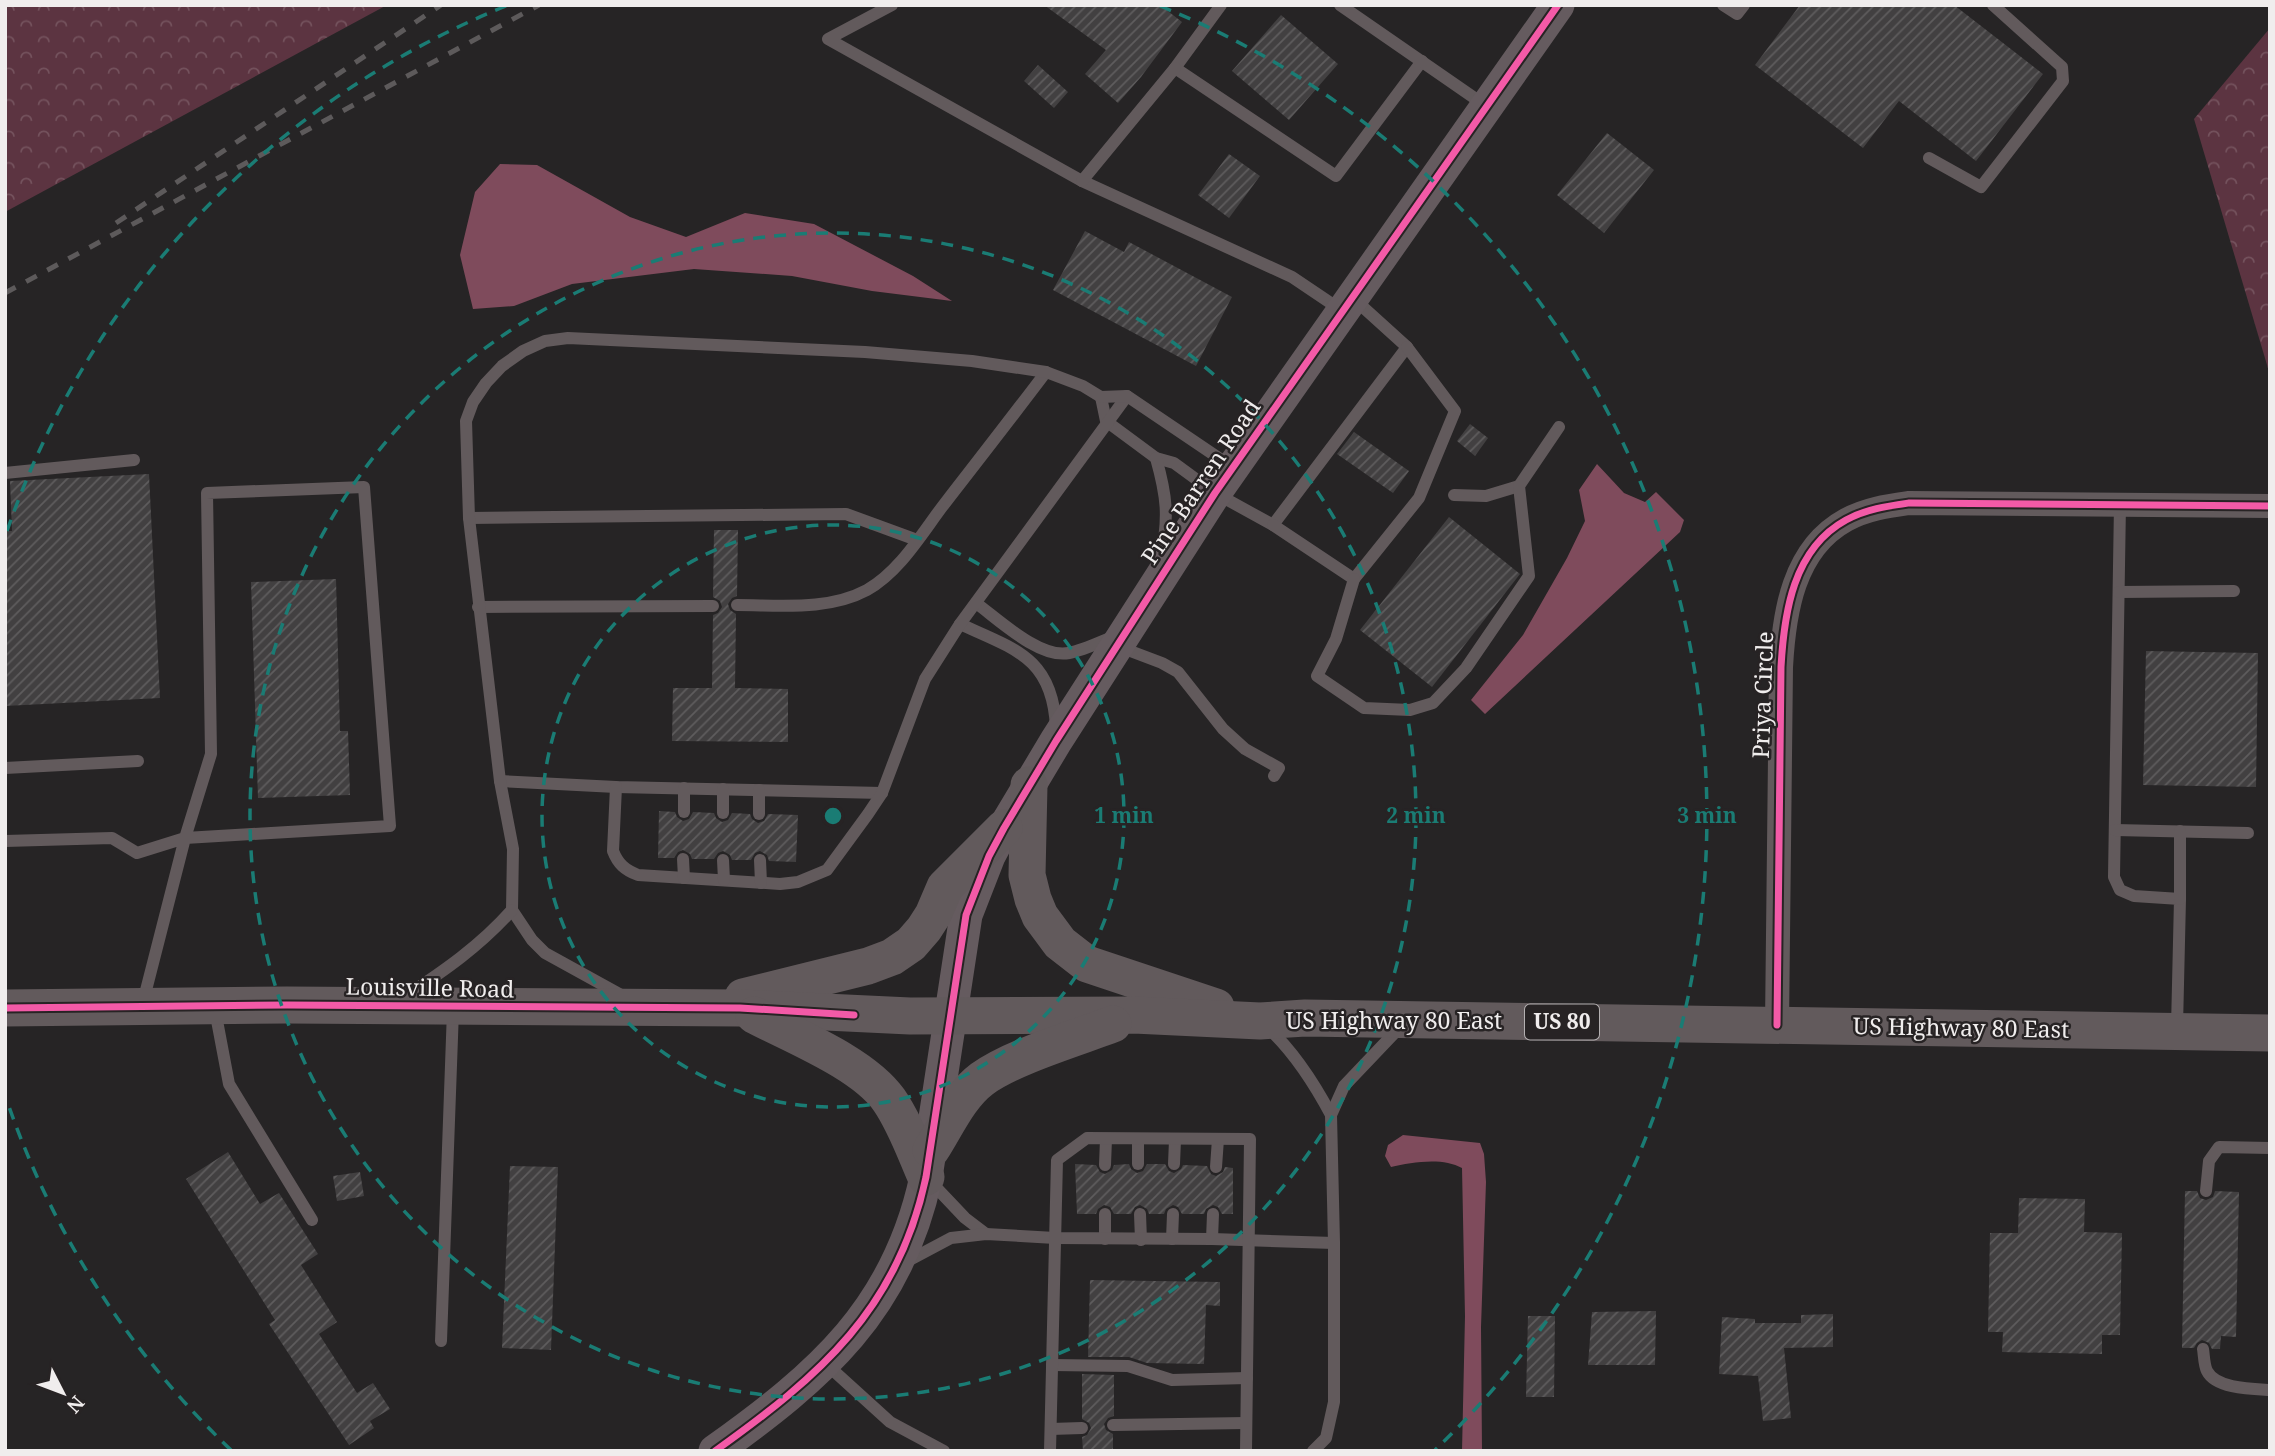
<svg xmlns="http://www.w3.org/2000/svg" width="2275" height="1456" font-family="'Noto Serif',serif">
  <defs>
    <pattern id="forest-crowns" width="20" height="18" patternUnits="userSpaceOnUse" patternTransform="scale(1.75)"><rect width="20" height="18" fill="#5c3441"/><path d="M2 6a3 3 0 1 1 6 0M12 15a3 3 0 1 1 6 0" fill="none" stroke="#74525d"/></pattern>
    <pattern id="building-hatch" width="6" height="6" patternUnits="userSpaceOnUse" patternTransform="scale(1.75)"><rect width="6" height="6" fill="#424041"/><path d="M-1 1l2-2M0 6l6-6M5 7l2-2" fill="none" stroke="#5e5c5d"/></pattern>
  </defs>
  <rect width="100%" height="100%" fill="#262425"/>
  <!-- forest -->
  <g fill="url(#forest-crowns)">
    <polygon points="5,5 387,5 5,212"/>
    <polygon points="2270,28 2270,375 2194,119"/>
  </g>
  <!-- water -->
  <g fill="#7f4b5c">
    <polygon points="500,164 537,165 630,217 686,237 745,213 814,224 913,276 952,301 872,291 792,276 694,269 572,284 514,306 473,309 460,255 475,192"/>
    <polygon points="1597,464 1624,493 1645,502 1656,492 1684,520 1680,532 1485,714 1471,700 1523,635 1567,558 1585,521 1579,490"/>
    <path d="M 1403,1135 L 1480,1143 L 1484,1154 L 1486,1182 L 1481,1327 L 1482,1451 L 1462,1451 L 1465,1316 L 1462,1168 C 1443,1157 1412,1162 1391,1167 L 1385,1156 L 1388,1145 Z"/>
  </g>
  <!-- building -->
  <g fill="url(#building-hatch)">
    <polygon points="1044,5 1160,5 1182,22 1141,77 1118,103 1085,74 1106,50"/>
    <polygon points="1800,5 1954,5 2043,74 1976,161 1899,101 1863,148 1755,65"/>
    <polygon points="1281,15 1338,64 1289,120 1232,71"/>
    <polygon points="1038,65 1068,92 1054,108 1024,81"/>
    <polygon points="1607,133 1654,170 1604,233 1557,195"/>
    <polygon points="1229,154 1260,176 1229,218 1198,195"/>
    <polygon points="1085,231 1124,252 1129,242 1232,297 1196,366 1053,290"/>
    <polygon points="1470,424 1488,438 1475,456 1457,441"/>
    <polygon points="1354,432 1409,471 1393,493 1337,454"/>
    <polygon points="149,474 160,698 5,706 5,531 12,531 10,481"/>
    <polygon points="1449,517 1520,574 1432,687 1360,630"/>
    <polygon points="714,530 738,530 737,596 732,598 728,604 730,610 736,614 735,688 788,689 788,742 672,741 673,688 712,688 713,615 718,613 722,607 720,601 713,597"/>
    <polygon points="336,579 340,731 348,731 350,795 258,798 251,582"/>
    <polygon points="2146,651 2258,653 2256,787 2143,785"/>
    <polygon points="659,811 675,812 677,817 683,821 689,819 693,812 714,813 716,818 722,822 728,820 732,813 750,814 752,819 758,823 764,821 768,814 798,815 796,862 769,861 767,855 760,851 755,853 751,860 732,860 730,855 723,851 718,853 714,859 692,859 690,854 683,850 678,852 674,858 658,858"/>
    <polygon points="228,1152 260,1204 279,1193 318,1254 301,1265 337,1322 319,1334 357,1393 373,1383 390,1409 370,1421 374,1428 349,1445 269,1324 275,1320 186,1179"/>
    <polygon points="1075,1164 1096,1165 1100,1172 1105,1174 1112,1170 1114,1165 1129,1164 1131,1169 1137,1173 1143,1171 1147,1164 1165,1164 1169,1171 1174,1173 1181,1169 1183,1165 1207,1166 1211,1174 1216,1176 1223,1172 1225,1167 1233,1168 1233,1214 1222,1214 1218,1207 1213,1205 1206,1209 1204,1214 1182,1214 1178,1207 1173,1205 1166,1209 1164,1214 1149,1214 1147,1209 1140,1205 1135,1207 1131,1214 1114,1214 1110,1207 1104,1205 1098,1209 1096,1214 1077,1214"/>
    <polygon points="510,1166 558,1167 551,1350 502,1348"/>
    <polygon points="360,1172 364,1196 337,1201 333,1176"/>
    <polygon points="2185,1191 2197,1191 2200,1198 2206,1200 2213,1197 2215,1191 2239,1192 2236,1337 2221,1336 2220,1349 2212,1349 2209,1343 2202,1340 2197,1343 2194,1348 2182,1348"/>
    <polygon points="2019,1198 2085,1199 2084,1232 2122,1233 2120,1335 2102,1335 2102,1354 2002,1352 2003,1332 1988,1332 1990,1233 2018,1233"/>
    <polygon points="1090,1280 1220,1282 1220,1306 1206,1305 1204,1364 1147,1363 1129,1357 1088,1357"/>
    <polygon points="1656,1311 1655,1365 1588,1365 1592,1312"/>
    <polygon points="1833,1314 1833,1347 1784,1348 1791,1418 1763,1421 1758,1376 1719,1374 1722,1317 1755,1319 1755,1323 1801,1323 1801,1315"/>
    <polygon points="1528,1316 1555,1316 1554,1397 1526,1397"/>
    <polygon points="1082,1374 1114,1375 1114,1416 1108,1418 1104,1424 1106,1430 1113,1434 1113,1451 1083,1451 1082,1437 1087,1435 1091,1428 1089,1423 1082,1419"/>
  </g>
  <g fill="none" stroke-linecap="round" stroke-linejoin="round">
    <!-- lane -->
    <g stroke="#625a5c" stroke-width="12">
      <polyline points="892,5 828,39 1082,181 1292,277 1341,310"/>
      <polyline points="1221,5 1175,68 1336,176 1422,61"/>
      <polyline points="1340,5 1486,106"/>
      <polyline points="1723,5 1737,14 1744,5"/>
      <polyline points="1929,158 1981,187 2063,81 2062,67 1993,5"/>
      <polyline points="1082,181 1175,68"/>
      <polyline points="1101,397 1106,421 1156,458 1174,463 1215,493 1273,525 1407,347 1354,299"/>
      <path d="M 1156,458 C 1167,497 1169,517 1161,557"/>
      <polyline points="5,473 134,460"/>
      <polyline points="1454,495 1486,496 1519,486"/>
      <polyline points="2120,504 2114,877 2120,890 2134,896 2180,899 2177,1027"/>
      <polyline points="469,518 846,514 917,540"/>
      <polyline points="1273,525 1354,579 1419,498 1455,411 1407,347"/>
      <polyline points="1354,579 1336,639 1317,676 1364,708 1410,710 1433,703 1466,668 1529,576 1519,486 1559,427"/>
      <polyline points="2119,592 2234,591"/>
      <path d="M 976,603 C 999,620 1040,659 1069,653 C 1084,650 1100,642 1115,636"/>
      <path d="M 737,605 C 780,605 828,611 867,590 C 899,572 921,535 942,507 C 977,462 1012,417 1046,372"/>
      <polyline points="478,607 713,606"/>
      <path d="M 960,624 C 1015,649 1053,658 1056,728"/>
      <polyline points="1117,646 1162,663 1178,672 1223,729 1245,749 1279,768 1274,776"/>
      <polyline points="5,768 138,761"/>
      <polyline points="500,781 616,787 882,793"/>
      <path d="M 616,787 L 613,851 C 618,864 625,870 638,875 L 780,884 L 798,882 L 827,870 L 868,814 L 882,793 L 925,679 L 960,624 L 1127,396"/>
      <polyline points="684,812 684,788"/>
      <polyline points="723,813 723,789"/>
      <polyline points="759,814 759,790"/>
      <polyline points="2115,830 2248,833"/>
      <polyline points="5,841 112,838 137,853 185,838 390,826 364,487 207,493 211,754 185,838 143,1002"/>
      <polyline points="683,859 684,878"/>
      <polyline points="723,860 724,880"/>
      <polyline points="760,860 761,883"/>
      <polyline points="2180,899 2180,831"/>
      <polyline points="623,996 545,953 532,940 512,910 513,849 500,781 469,518 466,421 473,402 486,383 502,366 523,351 545,341 568,338 865,352 972,361 1046,372 1083,386 1101,397 1127,396 1232,467"/>
      <path d="M 404,997 C 444,971 480,946 512,910"/>
      <polyline points="215,1010 229,1084 312,1220"/>
      <path d="M 1268,1028 C 1295,1053 1314,1083 1331,1115"/>
      <polyline points="1138,1164 1138,1140"/>
      <polyline points="1174,1164 1175,1140"/>
      <polyline points="1105,1165 1106,1139"/>
      <polyline points="1216,1167 1218,1139"/>
      <polyline points="928,1179 965,1218 986,1234"/>
      <polyline points="2206,1191 2209,1161 2219,1147 2270,1148"/>
      <polyline points="1140,1214 1141,1240"/>
      <polyline points="1105,1239 1105,1214"/>
      <polyline points="1172,1239 1173,1214"/>
      <polyline points="1212,1239 1213,1214"/>
      <polyline points="904,1263 951,1238 986,1234 1055,1238 1212,1239 1334,1243"/>
      <polyline points="441,1341 453,1010"/>
      <path d="M 2203,1349 C 2204,1355 2204,1365 2207,1371 C 2216,1389 2253,1389 2270,1390"/>
      <polyline points="825,1363 890,1422 944,1451"/>
      <polyline points="1052,1365 1128,1366 1172,1380 1247,1378"/>
      <polyline points="1113,1425 1246,1423"/>
      <polyline points="1051,1429 1082,1428"/>
      <polyline points="1050,1451 1057,1160 1087,1138 1250,1139 1246,1451"/>
      <polyline points="1313,1451 1326,1438 1334,1402 1334,1243 1331,1115 1344,1086 1402,1025"/>
    </g>
    <!-- street -->
    <path stroke="#625a5c" stroke-width="24" d="M 1777,1025 L 1781,667 C 1784,613 1793,549 1846,520 C 1866,509 1888,506 1909,503 L 2270,506"/>
    <!-- secondary -->
    <path stroke="#655b5f" stroke-width="33" d="M 715,1451 C 820,1376 898,1309 926,1177 L 966,915 L 989,856 L 1004,828 L 1056,741 L 1215,493 L 1558,5"/>
    <!-- primary -->
    <g stroke="#625a5c" stroke-width="37">
      <polyline points="1029,785 1027,875 1033,899 1040,916 1060,943 1087,964 1216,1007"/>
      <polyline points="743,997 868,966 892,957 911,944 924,929 933,915 945,887 1004,828"/>
      <polyline points="5,1008 287,1005 740,1008 910,1016 1134,1015 1260,1021 1305,1018 2270,1033"/>
      <path d="M 754,1015 C 794,1036 863,1063 889,1100 C 905,1123 915,1152 926,1177"/>
      <path d="M 931,1150 C 946,1127 959,1096 982,1079 C 1012,1057 1076,1038 1113,1024"/>
    </g>
    <!-- rail -->
    <g stroke="#5d5a5b" stroke-width="5" stroke-dasharray="12 12" stroke-linecap="butt">
      <polyline points="116,223 441,5"/>
      <polyline points="5,293 539,5"/>
    </g>
    <defs>
      <g id="cycleway">
        <polyline points="5,1008 287,1005 740,1008 854,1015"/>
        <path d="M 1777,1025 L 1781,667 C 1784,613 1793,549 1846,520 C 1866,509 1888,506 1909,503 L 2270,506"/>
        <path d="M 715,1451 C 820,1376 898,1309 926,1177 L 966,915 L 989,856 L 1004,828 L 1056,741 L 1215,493 L 1558,5"/>
      </g>
    </defs>
    <!-- cycleway casing -->
    <use href="#cycleway" stroke="#272324" stroke-width="11"/>
    <!-- cycleway -->
    <use href="#cycleway" stroke="#f35aa7" stroke-width="7"/>
  </g>
  <!-- distance rings -->
  <g fill="none" stroke="#1a7c74" stroke-width="3.5" stroke-dasharray="12 9">
    <circle cx="833" cy="816" r="291"/>
    <circle cx="833" cy="816" r="583"/>
    <path d="M231 1450A874 874 0 0 1 7 1101M7 531A874 874 0 0 1 506 6M1160 6A874 874 0 0 1 1435 1450"/>
  </g>
  <g text-anchor="middle" stroke-width="5" stroke-linejoin="round" paint-order="stroke">
    <!-- shield labels -->
    <rect fill="#272324" stroke="#b4b0b1" stroke-width="2" x="1525" y="1004.5" width="74" height="35" rx="5"/>
    <g font-size="21" font-weight="bold" fill="#f0eded">
      <text x="1562" y="1029">US 80</text>
    </g>
    <!-- street labels -->
    <g font-size="23" fill="#f0eded" stroke="#272324">
      <text transform="translate(1201 482) rotate(-56)" y="8">Pine Barren Road</text>
      <text transform="translate(1763 695) rotate(-88)" y="8">Priya Circle</text>
      <text transform="translate(430 988) rotate(1)" y="8">Louisville Road</text>
      <text x="1394" y="1029">US Highway 80 East</text>
      <text transform="translate(1961 1028) rotate(1)" y="8">US Highway 80 East</text>
    </g>
  </g>
  <circle cx="833" cy="816" r="10" fill="#1a7c74" stroke="#272324" stroke-width="3.5"/>
  <g font-size="21" text-anchor="middle" font-weight="bold" fill="#1a7c74" stroke="#272324" stroke-width="5" stroke-linejoin="round" paint-order="stroke">
    <text x="1124" y="823">1 min</text>
    <text x="1416" y="823">2 min</text>
    <text x="1707" y="823">3 min</text>
  </g>
  <!-- border -->
  <rect width="2275" height="1456" fill="none" stroke="#f0eded" stroke-width="14"/>
  <!-- north arrow -->
  <g transform="translate(63 1393) rotate(132)" stroke="#272324" stroke-width="5" paint-order="stroke">
  <path d="M0-5L12 26L0 18L-12 26Z" fill="#f0eded"/>
  <text y="-10" font-size="19" font-weight="bold" text-anchor="middle" fill="#f0eded">N</text>
  </g>
</svg>
